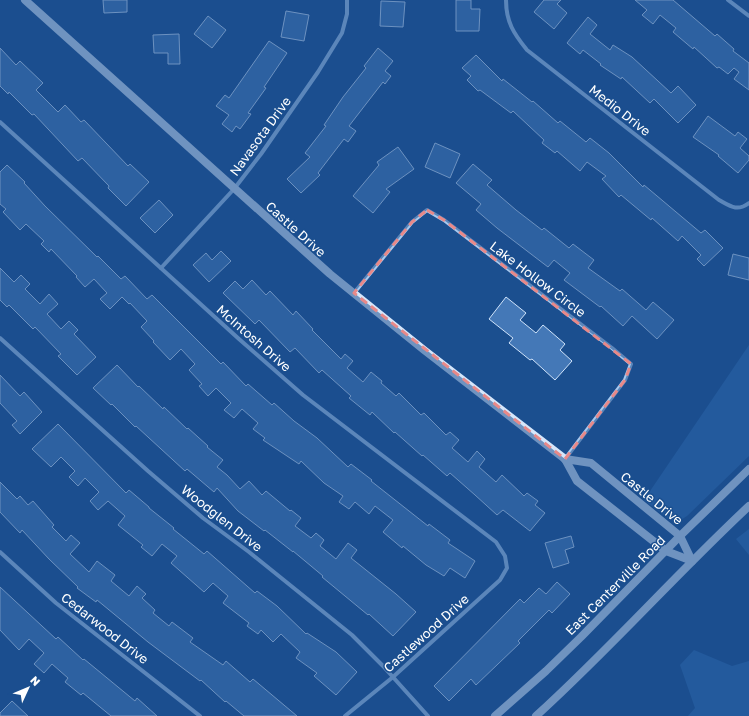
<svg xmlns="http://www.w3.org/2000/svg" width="749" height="716" font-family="'Golos Text',sans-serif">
  <rect width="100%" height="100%" fill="#1b4f8f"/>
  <!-- green -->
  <g fill="#2e69ad">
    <polygon points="749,345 749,456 687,516 679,521 670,520 644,500"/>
    <polygon points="749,529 749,555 736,539"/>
    <polygon points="694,650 732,666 749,661 749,716 688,716 695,708 680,665"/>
  </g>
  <!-- building -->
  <g fill="#4478b7" stroke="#cfe3fa">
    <polygon points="103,0 127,0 127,12 104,13"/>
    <polygon points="456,0 471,0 471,9 480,9 479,31 456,31"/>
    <polygon points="544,0 561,0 557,4 567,13 554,29 534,12"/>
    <polygon points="635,0 673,0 715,36 717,34 734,49 733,51 749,63 749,90 734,79 739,72 734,68 728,74 719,67 717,68 694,47 693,49 673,32 676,28 660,15 653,24 642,15 647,10"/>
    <polygon points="381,1 405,2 403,27 380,26"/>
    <polygon points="286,11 309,15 304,41 281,37"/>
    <polygon points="208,16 226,30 212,48 194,34"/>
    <polygon points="588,17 597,25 590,34 610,50 613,45 632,57 671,93 678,86 696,105 678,123 654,99 650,103 622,77 621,79 600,65 601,64 583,50 580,54 567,43"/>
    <polygon points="179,34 180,64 168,64 168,53 154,53 153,35"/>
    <polygon points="269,41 287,53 264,87 266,88 248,113 251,114 240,129 236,126 232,132 222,124 229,115 216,106 225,95 229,98"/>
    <polygon points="0,48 16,65 20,61 43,83 36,90 58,112 65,105 81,122 84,120 128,166 130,164 149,182 126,206 108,188 109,186 82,158 78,161 34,114 32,115 9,92 8,94 0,86"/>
    <polygon points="378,48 393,61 385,71 391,76 385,84 383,82 349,126 356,131 348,142 344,139 318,173 320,175 301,193 287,179 310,157 305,153 326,126 324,125 343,97 366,68 364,66"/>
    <polygon points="476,55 502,81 503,79 532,102 533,101 558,123 560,121 586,142 590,138 609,153 643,187 644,185 701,233 705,230 723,248 704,266 697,259 701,255 682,236 678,241 652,218 651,220 621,195 619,197 602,179 606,176 587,162 580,171 557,151 555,153 542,143 544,140 513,111 511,113 480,90 478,91 467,80 471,76 462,68"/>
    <polygon points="708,116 735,136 738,132 747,139 740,148 749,156 749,160 738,173 718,156 719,155 693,137"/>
    <polygon points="435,143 460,154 450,178 425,167"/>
    <polygon points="398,147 414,169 386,189 390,192 373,213 353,196 379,165 377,162"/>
    <polygon points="473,164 492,180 487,185 516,210 542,230 544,228 569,248 573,244 594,260 588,268 620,291 622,289 646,310 653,302 674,320 657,339 632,316 623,326 601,306 600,307 564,280 570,273 554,260 548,267 497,228 476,210 481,204 456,183"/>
    <polygon points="7,165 25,182 24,183 45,206 97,257 98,256 121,279 125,276 147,299 152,295 221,364 223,362 246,386 248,384 272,405 274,403 294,421 317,438 348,467 351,464 372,480 371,481 428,526 429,524 450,540 448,543 475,561 465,578 450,568 444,576 426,565 403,546 402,548 383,532 393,520 375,506 369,514 355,502 349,509 339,502 343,496 324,483 301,461 299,464 263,440 265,438 253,429 258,423 242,409 234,418 224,410 231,403 216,388 208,396 199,386 202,384 189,370 195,364 181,349 170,360 153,342 154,341 141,327 147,321 130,303 129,304 122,297 110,309 100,299 107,293 94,279 85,287 76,277 77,276 51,249 49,252 41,244 44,241 26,224 20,230 3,212 6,209 0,204 0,172"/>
    <polygon points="159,200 173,215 155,233 140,218"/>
    <polygon points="221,251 231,261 209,282 193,265 206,253 212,260"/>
    <polygon points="733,254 749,258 749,280 728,275"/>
    <polygon points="0,268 14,282 21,275 30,284 25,289 40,304 49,294 58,304 47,314 61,329 69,321 78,330 74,334 96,357 77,375 58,356 61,354 35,327 33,329 9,305 7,307 0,300"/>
    <polygon points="252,280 266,295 270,291 293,315 296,311 313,329 312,330 341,359 345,354 353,361 347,368 363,382 371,372 382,381 381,383 396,396 399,393 421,415 424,413 446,435 450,432 459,440 452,448 468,462 477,451 485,459 479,467 496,482 502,475 524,496 527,493 538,501 535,505 545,513 530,531 503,510 497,515 475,495 450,473 447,476 423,455 422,456 395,432 394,433 372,412 370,415 349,398 351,396 322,370 319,373 295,348 290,352 259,320 255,324 223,293 235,281 243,289"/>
    <polygon points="506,297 526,313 520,320 536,333 543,325 565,344 560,350 572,361 555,380 532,359 530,360 509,343 513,338 489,319"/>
    <polygon points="117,365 138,387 139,386 163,409 164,407 187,429 188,428 208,446 207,447 223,460 217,467 227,475 240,489 249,481 262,495 266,491 290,511 291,510 301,518 295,526 311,538 316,533 324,540 320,546 336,559 348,543 357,550 351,558 396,594 416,612 393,636 369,614 368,615 322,577 323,576 293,551 293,552 265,530 264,531 238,511 217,488 214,492 187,469 185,471 136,426 135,427 112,404 111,405 93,388"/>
    <polygon points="0,375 20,396 24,392 42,412 20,434 12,425 17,421 0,403"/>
    <polygon points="58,424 126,493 129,490 149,507 149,508 174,528 173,529 204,554 207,551 255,593 257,591 277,606 306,634 307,633 336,652 357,672 336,695 314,676 317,673 296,658 300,652 281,634 273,642 261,630 258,634 247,626 249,623 223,603 228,596 213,583 204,592 171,563 177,556 162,544 152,556 141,547 143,545 118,525 125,516 108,501 98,510 90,501 99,492 85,478 78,486 69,477 75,471 61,457 51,467 32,449"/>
    <polygon points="0,482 17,499 20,496 28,505 33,501 54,525 52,527 66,541 71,535 80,543 70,554 89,572 97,561 115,575 111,581 129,596 137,586 146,594 142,598 155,610 153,613 169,626 172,622 193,638 190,642 223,665 226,661 250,682 253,679 297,716 244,716 226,701 225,702 201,680 200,681 148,642 97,600 96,602 77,588 78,587 49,559 22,530 20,533 0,512"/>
    <polygon points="571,536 574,547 565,550 569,563 553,568 545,543"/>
    <polygon points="557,582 570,594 552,613 549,610 518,641 520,643 476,685 471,679 449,701 434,686 520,599 524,603 539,588 546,594"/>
    <polygon points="0,587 56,639 58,637 83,660 84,659 135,701 137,698 157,716 111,716 83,693 81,695 65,682 68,678 52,664 44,673 34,664 44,653 29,639 19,650 0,630"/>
    <polygon points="12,701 28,716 0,716 0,713"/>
  </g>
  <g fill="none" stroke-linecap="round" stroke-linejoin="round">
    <!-- minor -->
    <g stroke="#a9c9ee" stroke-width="4">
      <path d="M 506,0 C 506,22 514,34 527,50 L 719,200 C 730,206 737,212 749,203"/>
      <polyline points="728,0 749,16"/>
      <polyline points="0,122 239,339 303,395 496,542 505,556 507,568 500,580 393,677 345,716"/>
      <polyline points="161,268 234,189 261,154 318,72 342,33 347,14 347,0"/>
      <polyline points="354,293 412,222 427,210 444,220 612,348 631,364 625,380 565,459"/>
      <polyline points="0,338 148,471 203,518 249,552 352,635 383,666 428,716"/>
      <polyline points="0,552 56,603 200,716"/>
    </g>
    <!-- secondary -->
    <g stroke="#d6e6fa" stroke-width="8">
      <polyline points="25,0 330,274 424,350 565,459 577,481 666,551 692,561"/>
      <polyline points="565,459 591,463 680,536 692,561"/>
      <polyline points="495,716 546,671 581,637 680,536 749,469"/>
      <path d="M 536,716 C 610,649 676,574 749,506"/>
    </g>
  </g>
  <!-- marked area -->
  <path d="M0 0H749V716H0ZM 427,210 L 444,220 L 631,364 L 625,380 L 565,459 L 354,293 L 412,222 Z" fill="#1b4f8f" fill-opacity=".55" fill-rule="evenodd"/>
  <path fill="none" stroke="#e88989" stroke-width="3" stroke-dasharray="8 5" stroke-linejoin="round" d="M 427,210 L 444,220 L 631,364 L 625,380 L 565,459 L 354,293 L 412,222 Z"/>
  <g text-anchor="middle" stroke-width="3" stroke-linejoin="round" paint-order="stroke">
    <!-- street labels -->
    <g font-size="13" fill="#fff" stroke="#1b4f8f">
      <text transform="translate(620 110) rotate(38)" y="5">Medio Drive</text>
      <text transform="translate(260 136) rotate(-54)" y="5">Navasota Drive</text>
      <text transform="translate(296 229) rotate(42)" y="5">Castle Drive</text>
      <text transform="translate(538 279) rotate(37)" y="5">Lake Hollow Circle</text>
      <text transform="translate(254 338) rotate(41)" y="5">McIntosh Drive</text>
      <text transform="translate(652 498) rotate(39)" y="5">Castle Drive</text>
      <text transform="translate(222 518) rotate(38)" y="5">Woodglen Drive</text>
      <text transform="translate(615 585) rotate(-45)" y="5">East Centerville Road</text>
      <text transform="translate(105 628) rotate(38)" y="5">Cedarwood Drive</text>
      <text transform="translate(426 633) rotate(-42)" y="5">Castlewood Drive</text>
    </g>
  </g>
  <!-- north arrow -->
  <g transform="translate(28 688) rotate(46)" stroke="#1b4f8f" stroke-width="3" paint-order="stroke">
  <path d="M0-3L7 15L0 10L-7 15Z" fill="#ffffff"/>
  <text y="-6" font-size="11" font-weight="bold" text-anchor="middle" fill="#ffffff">N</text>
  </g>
</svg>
